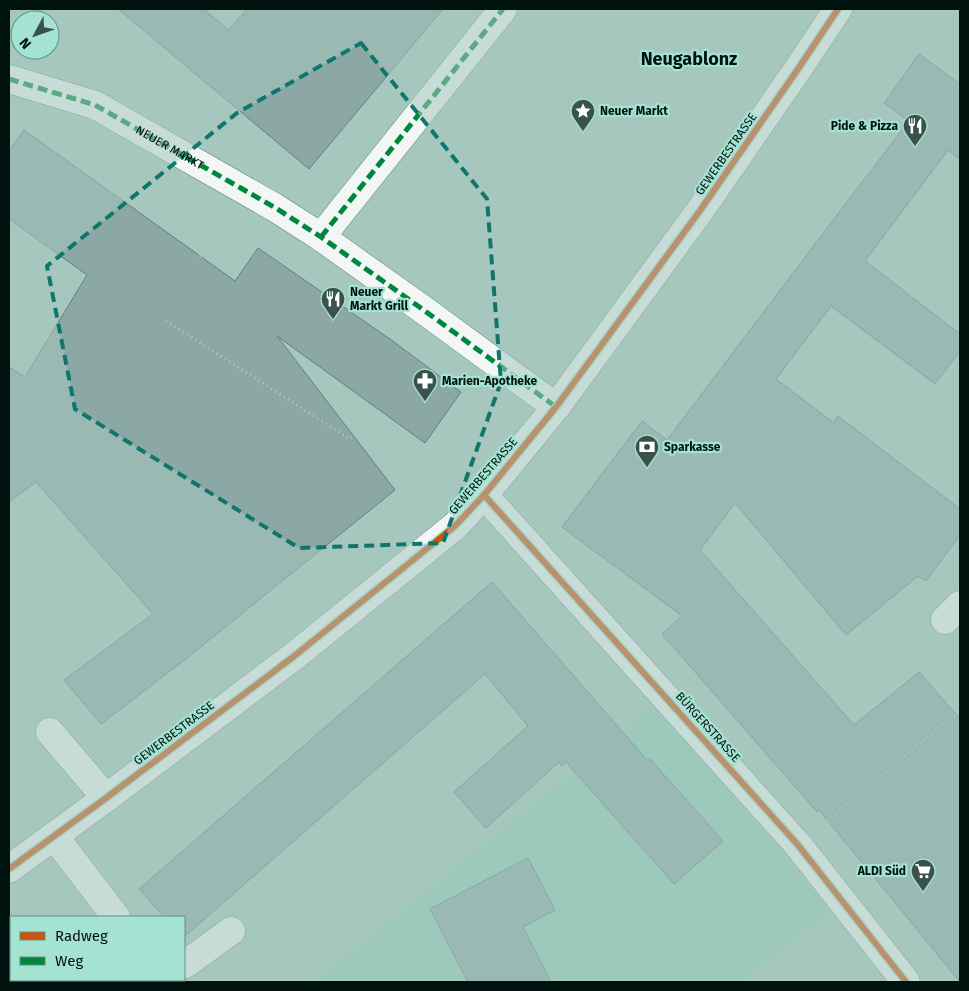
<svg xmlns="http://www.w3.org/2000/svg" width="969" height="991" font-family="'Fira Sans',sans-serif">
  <rect width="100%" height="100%" fill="#a5c7be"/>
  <!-- built -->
  <polygon fill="#92c9bb" points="657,704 830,911 742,982 314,982"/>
  <!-- building -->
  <g fill="#8ca8a4" stroke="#63807d">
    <polygon points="118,9 203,9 229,30 247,9 443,9 309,169"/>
    <polygon points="919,54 960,84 960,159 948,150 865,261 960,334 960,351 935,384 831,306 776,379 834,423 838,416 960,509 960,535 926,581 918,576 846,635 735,503 700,550 854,725 919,672 960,719 960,982 819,810 817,812 662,634 682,616 562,527 642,421 667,440 843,207 909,121 884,103"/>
    <polygon points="24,130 235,281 258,248 390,339 461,392 425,443 277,336 395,490 182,662 101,724 64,680 153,614 36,482 9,502 9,367 25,377 87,275 9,219 9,151"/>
    <polygon points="492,582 648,761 650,759 723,841 674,884 566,762 562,766 559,762 486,828 454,792 528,726 485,674 184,937 184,917 164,917 139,889"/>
    <polygon points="528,858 555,910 523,927 551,982 468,982 430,909"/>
  </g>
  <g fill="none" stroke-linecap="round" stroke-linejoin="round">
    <defs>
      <g id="minor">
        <path id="s1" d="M 9,79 L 95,105 L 274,207 L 321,237 L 425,311 L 556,407"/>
        <polyline points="321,237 503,9"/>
        <polyline points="484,495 798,845 906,982"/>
        <polyline points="945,620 960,605"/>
        <polyline points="50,732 106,798"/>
        <polyline points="54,836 116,917"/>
        <polyline points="9,869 106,798 293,657 455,526 484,495 556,407 595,354 699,212 798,69 838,9"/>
        <polyline points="184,965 231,931"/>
        <polyline points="160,982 163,980"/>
      </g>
    </defs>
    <!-- minor casing -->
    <use href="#minor" stroke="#66827b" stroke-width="29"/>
    <!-- path -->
    <g stroke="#bbc4c2" stroke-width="3" stroke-dasharray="1 4" stroke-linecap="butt">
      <polyline points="200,257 225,217"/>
      <polyline points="166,321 350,439 365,431 371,438"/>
      <polyline points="625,369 640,377 845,102 877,60 852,48"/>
      <polyline points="386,454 432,502"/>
      <polyline points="42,491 33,506 60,555"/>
      <polyline points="824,824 960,710"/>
    </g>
    <!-- minor -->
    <use href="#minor" stroke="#f2f7f5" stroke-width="28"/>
    <!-- quiet -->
    <g stroke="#00873e" stroke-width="5" stroke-dasharray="10 5" stroke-linecap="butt">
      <polyline points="9,79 95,105 274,207 321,237 425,311 556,407"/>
      <polyline points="321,237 503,9"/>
    </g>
    <defs>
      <g id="cycleway">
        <polyline points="484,495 798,845 906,982"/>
        <polyline points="9,869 106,798 293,657 455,526 484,495 556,407 595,354 699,212 798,69 838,9"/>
      </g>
    </defs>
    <!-- cycleway casing -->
    <use href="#cycleway" stroke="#a4e2d2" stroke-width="9"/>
    <!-- cycleway -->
    <use href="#cycleway" stroke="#d1520c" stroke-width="6"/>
  </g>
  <!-- marked area -->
  <path d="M0 0H969V991H0ZM 361,43 L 487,199 L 501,382 L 443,543 L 299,548 L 75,409 L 47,266 L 237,113 Z" fill="#a5c7be" fill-opacity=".55" fill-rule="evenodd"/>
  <path fill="none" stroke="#0f766e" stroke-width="4" stroke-dasharray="10 6" stroke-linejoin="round" d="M 361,43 L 487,199 L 501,382 L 443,543 L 299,548 L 75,409 L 47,266 L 237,113 Z"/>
  <!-- icons -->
  <defs>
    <symbol id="sight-pin" viewBox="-11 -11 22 30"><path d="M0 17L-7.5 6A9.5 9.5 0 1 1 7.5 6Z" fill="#3a524c" stroke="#a4e2d2"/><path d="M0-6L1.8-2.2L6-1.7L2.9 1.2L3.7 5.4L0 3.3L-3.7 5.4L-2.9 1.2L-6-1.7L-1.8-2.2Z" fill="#fff"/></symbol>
    <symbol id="restaurant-pin" viewBox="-11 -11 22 30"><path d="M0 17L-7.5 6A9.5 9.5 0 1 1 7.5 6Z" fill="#3a524c" stroke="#a4e2d2"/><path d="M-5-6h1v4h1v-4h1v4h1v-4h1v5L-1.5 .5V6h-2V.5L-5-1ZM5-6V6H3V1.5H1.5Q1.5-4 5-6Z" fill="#fff"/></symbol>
    <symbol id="pharmacy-pin" viewBox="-11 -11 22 30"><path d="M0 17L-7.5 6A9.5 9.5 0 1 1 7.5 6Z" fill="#3a524c" stroke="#a4e2d2"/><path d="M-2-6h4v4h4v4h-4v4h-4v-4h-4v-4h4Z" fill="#fff"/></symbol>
    <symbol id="bank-pin" viewBox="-11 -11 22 30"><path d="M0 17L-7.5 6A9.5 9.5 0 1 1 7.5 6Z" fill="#3a524c" stroke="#a4e2d2"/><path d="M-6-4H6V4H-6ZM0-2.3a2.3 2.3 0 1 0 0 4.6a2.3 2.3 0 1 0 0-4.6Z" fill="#fff"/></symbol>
    <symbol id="supermarket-pin" viewBox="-11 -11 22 30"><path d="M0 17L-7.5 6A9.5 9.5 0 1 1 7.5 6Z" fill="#3a524c" stroke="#a4e2d2"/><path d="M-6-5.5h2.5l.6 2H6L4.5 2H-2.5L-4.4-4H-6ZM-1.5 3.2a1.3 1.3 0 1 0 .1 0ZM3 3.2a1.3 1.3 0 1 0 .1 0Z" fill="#fff"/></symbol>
  </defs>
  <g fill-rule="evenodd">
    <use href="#sight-pin" x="569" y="97" width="28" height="38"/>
    <use href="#restaurant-pin" x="901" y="112" width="28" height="38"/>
    <use href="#restaurant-pin" x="319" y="285" width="28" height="38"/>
    <use href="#pharmacy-pin" x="411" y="367" width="28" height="38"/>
    <use href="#bank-pin" x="633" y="433" width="28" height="38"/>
    <use href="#supermarket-pin" x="909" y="857" width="28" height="38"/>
  </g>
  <g text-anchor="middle" stroke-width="4.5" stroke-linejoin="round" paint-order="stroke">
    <!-- poi labels -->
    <g font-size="12" font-weight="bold" fill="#00130e" stroke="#a4e2d2" text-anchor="start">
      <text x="600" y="115">Neuer Markt</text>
      <text x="898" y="130" text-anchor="end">Pide &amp; Pizza</text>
      <text x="350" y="296">Neuer<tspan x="350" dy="14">Markt Grill</tspan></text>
      <text x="442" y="385">Marien-Apotheke</text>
      <text x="664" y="451">Sparkasse</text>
      <text x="906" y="875" text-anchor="end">ALDI Süd</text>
    </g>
    <!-- street labels -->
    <g font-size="12" fill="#00130e" stroke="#a4e2d2">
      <text dy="4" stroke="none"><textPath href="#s1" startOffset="176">NEUER MARKT</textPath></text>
      <text transform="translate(726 154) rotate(-55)" y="4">GEWERBESTRASSE</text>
      <text transform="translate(483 476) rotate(-49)" y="4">GEWERBESTRASSE</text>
      <text transform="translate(708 727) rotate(48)" y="4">BÜRGERSTRASSE</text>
      <text transform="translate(174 733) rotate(-37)" y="4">GEWERBESTRASSE</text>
    </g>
    <!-- district labels -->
    <g font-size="18" font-weight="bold" fill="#00130e" stroke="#a4e2d2">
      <text x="689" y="65">Neugablonz</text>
    </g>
  </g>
  <!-- border -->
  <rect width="969" height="991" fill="none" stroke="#00130e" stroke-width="20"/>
  <!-- legend -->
  <rect x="10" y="916" width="175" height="65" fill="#a4e2d2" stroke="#628f84"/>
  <rect x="20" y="932" width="25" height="8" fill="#d1520c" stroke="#628f84"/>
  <text x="55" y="941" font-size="15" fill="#00130e">Radweg</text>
  <rect x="20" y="957" width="25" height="8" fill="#00873e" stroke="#628f84"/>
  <text x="55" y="966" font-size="15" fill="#00130e">Weg</text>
  <!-- north arrow -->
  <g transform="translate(35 35) rotate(229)"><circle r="24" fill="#a4e2d2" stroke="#628f84"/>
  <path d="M0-4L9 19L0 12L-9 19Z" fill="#3a524c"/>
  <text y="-8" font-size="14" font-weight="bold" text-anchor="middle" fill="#00130e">N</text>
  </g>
</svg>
